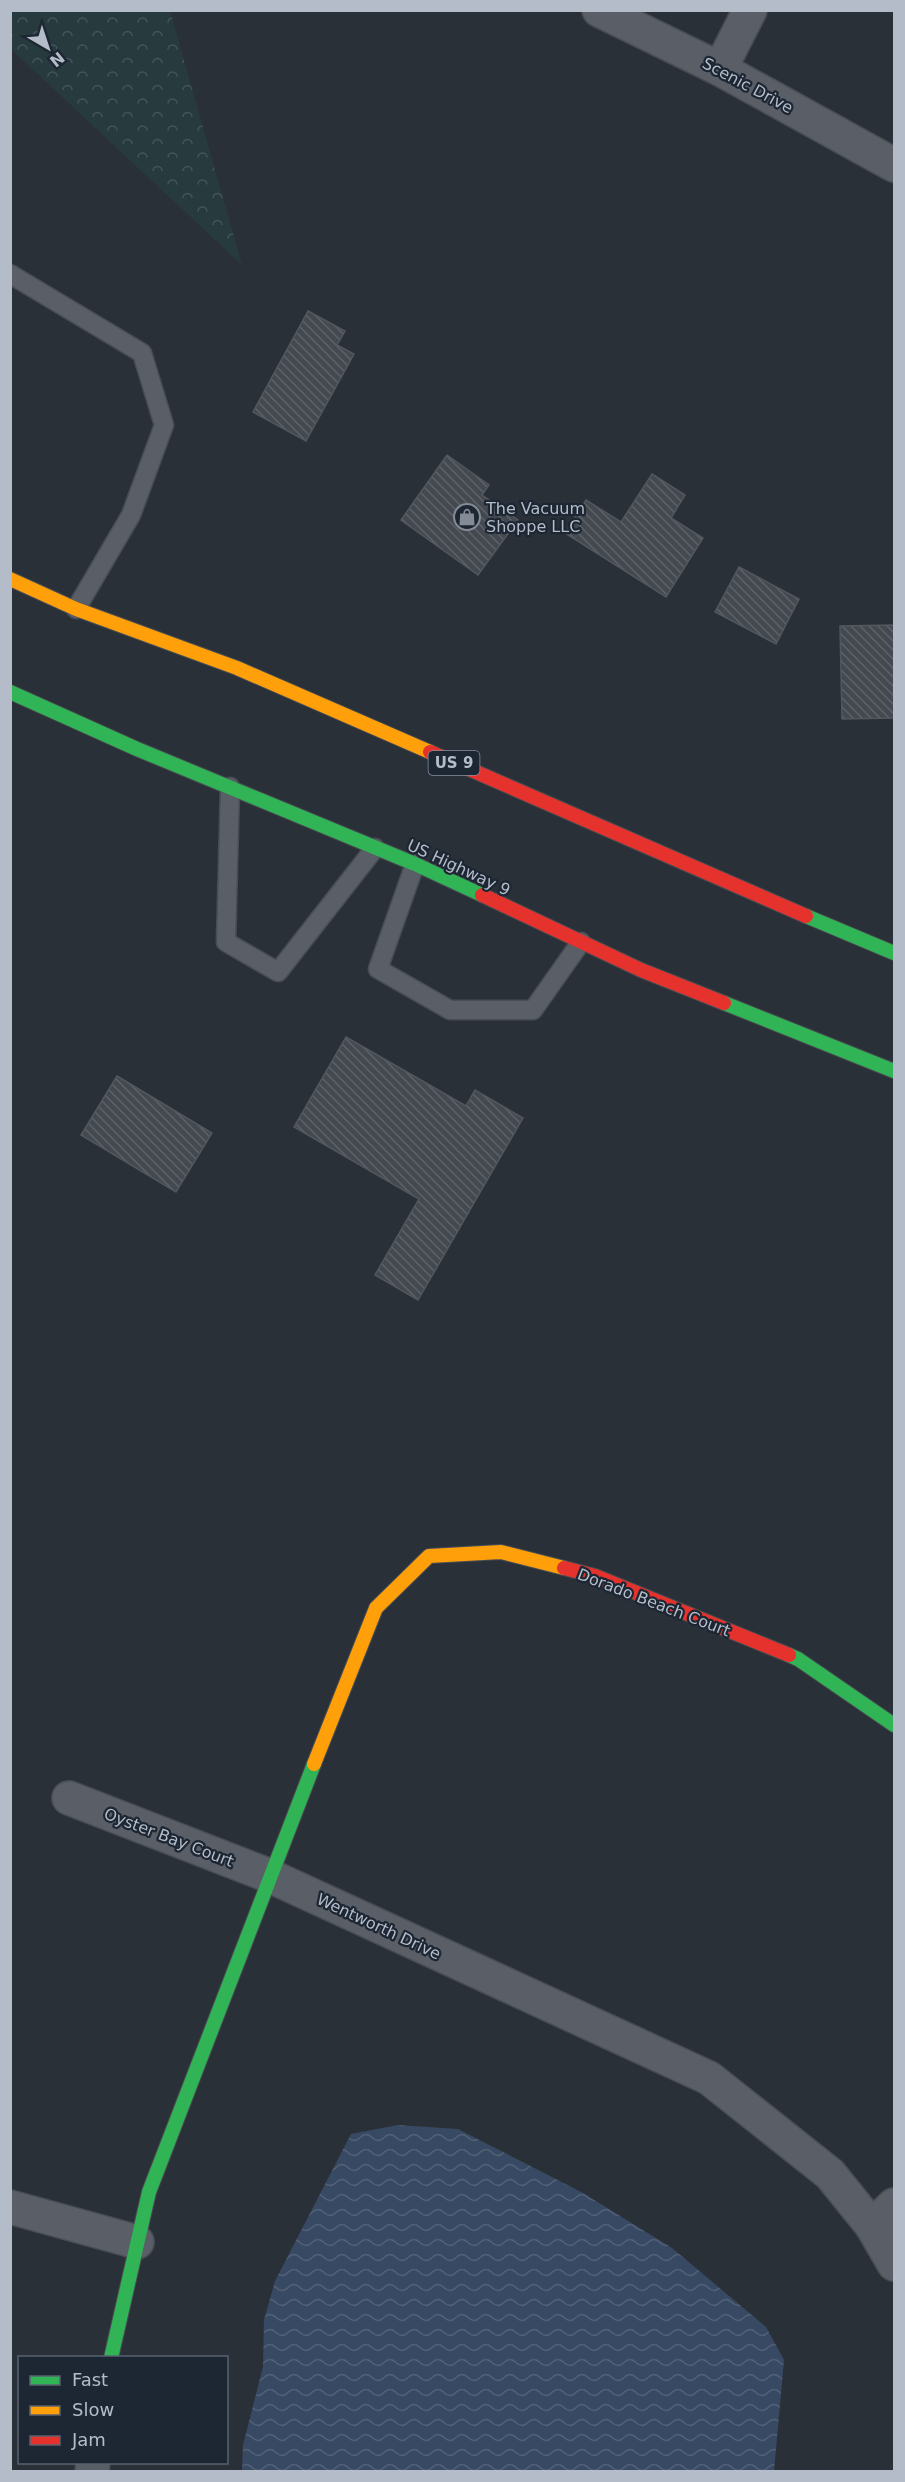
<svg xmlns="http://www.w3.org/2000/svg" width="905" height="2482" font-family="'DejaVu Sans',sans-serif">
  <defs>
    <pattern id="forest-crowns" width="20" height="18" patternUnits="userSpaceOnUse" patternTransform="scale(1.5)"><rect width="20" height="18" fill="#273a3e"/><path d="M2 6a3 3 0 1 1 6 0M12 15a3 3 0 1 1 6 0" fill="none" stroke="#445559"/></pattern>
    <pattern id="water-waves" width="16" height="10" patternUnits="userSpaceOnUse" patternTransform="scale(1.5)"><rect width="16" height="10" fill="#384963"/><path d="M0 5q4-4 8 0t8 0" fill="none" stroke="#526178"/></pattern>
    <pattern id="building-back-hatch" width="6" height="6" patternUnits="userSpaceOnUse" patternTransform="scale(1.5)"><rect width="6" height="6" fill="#444950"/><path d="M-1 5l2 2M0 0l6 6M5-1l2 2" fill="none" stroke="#5d6168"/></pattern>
  </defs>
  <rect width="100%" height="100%" fill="#2a3038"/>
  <!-- forest -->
  <polygon fill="url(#forest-crowns)" points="10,11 170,11 242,265 11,49"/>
  <!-- water -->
  <polygon fill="url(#water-waves)" points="398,2125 458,2129 583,2193 672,2248 766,2327 784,2360 774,2471 242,2471 243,2445 263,2367 264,2320 275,2281 351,2134"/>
  <!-- building -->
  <g fill="url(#building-back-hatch)" stroke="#52575f" stroke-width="1.5">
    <polygon points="308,311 345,331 337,345 354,354 306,441 253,412"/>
    <polygon points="447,455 489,485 482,495 518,520 478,575 401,520"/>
    <polygon points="652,474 685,495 671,518 703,538 666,597 565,533 586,500 621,522"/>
    <polygon points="739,567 799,599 776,644 715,612"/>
    <polygon points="894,625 894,718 842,719 840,626"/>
    <polygon points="346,1037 466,1106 475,1090 523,1118 418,1300 375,1275 419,1199 294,1127"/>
    <polygon points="117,1076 212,1133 176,1192 81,1135"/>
  </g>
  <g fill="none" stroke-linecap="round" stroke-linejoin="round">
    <defs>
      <g id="lane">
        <polyline points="10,274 142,353 164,425 131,515 76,609"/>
        <polyline points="230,787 226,942 278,972 375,848"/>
        <polyline points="415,864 378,969 450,1010 533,1010 581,942"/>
      </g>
      <g id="street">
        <polyline points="599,10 720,69 894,165"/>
        <polyline points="720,69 750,10"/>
        <polyline points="69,1798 270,1876 709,2078 830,2174 872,2226 894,2264"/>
        <polyline points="10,2207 137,2242"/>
        <polyline points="872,2226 894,2205"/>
        <polyline points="92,2472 93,2462"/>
      </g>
      <g id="fast">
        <polyline points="10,692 137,749 415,864 482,895"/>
        <polyline points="806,916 894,953"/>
        <polyline points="724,1003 894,1071"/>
        <polyline points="789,1655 798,1659 894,1725"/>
        <polyline points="111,2358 149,2192 314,1764"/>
      </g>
      <g id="slow">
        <polyline points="10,579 76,609 237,668 430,752"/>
        <polyline points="314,1764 376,1608 429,1556 501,1552 564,1568"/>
      </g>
      <g id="jam">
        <polyline points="430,752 806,916"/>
        <polyline points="482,895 641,970 724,1003"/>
        <polyline points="564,1568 595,1576 789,1655"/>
      </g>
    </defs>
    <!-- lane casing -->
    <use href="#lane" stroke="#484c53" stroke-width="21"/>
    <!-- street casing -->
    <use href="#street" stroke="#484c53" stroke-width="36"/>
    <!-- fast casing -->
    <use href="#fast" stroke="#484c53" stroke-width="16"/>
    <!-- slow casing -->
    <use href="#slow" stroke="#484c53" stroke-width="16"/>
    <!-- jam casing -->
    <use href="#jam" stroke="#484c53" stroke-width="16"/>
    <!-- lane -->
    <use href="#lane" stroke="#5a5e66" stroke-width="18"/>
    <!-- street -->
    <use href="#street" stroke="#5a5e66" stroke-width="33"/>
    <!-- fast -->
    <use href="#fast" stroke="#30b455" stroke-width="14"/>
    <!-- slow -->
    <use href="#slow" stroke="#ff9f0a" stroke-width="14"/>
    <!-- jam -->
    <use href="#jam" stroke="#e5322d" stroke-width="14"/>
  </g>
  <!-- icons -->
  <defs>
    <symbol id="shop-ring" viewBox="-11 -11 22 22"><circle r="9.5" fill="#1d2633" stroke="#848b96" stroke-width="1.5"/><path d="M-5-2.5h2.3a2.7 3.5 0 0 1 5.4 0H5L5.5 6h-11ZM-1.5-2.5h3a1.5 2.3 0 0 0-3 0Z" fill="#848b96"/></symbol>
  </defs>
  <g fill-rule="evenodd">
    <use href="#shop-ring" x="452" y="502" width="30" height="30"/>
  </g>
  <g text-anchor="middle" stroke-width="4.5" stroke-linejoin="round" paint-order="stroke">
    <!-- shield labels -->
    <rect fill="#1d2633" stroke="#878f9c" stroke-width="1.5" x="428.5" y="751" width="51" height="24" rx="4.5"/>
    <g font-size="15" font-weight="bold" fill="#b4bcc9">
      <text x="454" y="768">US 9</text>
    </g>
    <!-- street labels -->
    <g font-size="16" fill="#b4bcc9" stroke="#1d2633">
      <text transform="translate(748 85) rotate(28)" y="6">Scenic Drive</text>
      <text transform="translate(459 867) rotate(25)" y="6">US Highway 9</text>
      <text transform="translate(654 1602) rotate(21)" y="6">Dorado Beach Court</text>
      <text transform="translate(169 1837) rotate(21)" y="6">Oyster Bay Court</text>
      <text transform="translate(379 1926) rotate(25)" y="6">Wentworth Drive</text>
    </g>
    <!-- poi labels -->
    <g font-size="16" fill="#b4bcc9" stroke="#1d2633" text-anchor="start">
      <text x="486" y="514">The Vacuum<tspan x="486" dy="18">Shoppe LLC</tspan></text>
    </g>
  </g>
  <!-- border -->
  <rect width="905" height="2482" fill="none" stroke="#b4bcc9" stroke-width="24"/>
  <!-- legend -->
  <rect x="18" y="2356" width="210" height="108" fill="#1d2633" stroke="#59626f" stroke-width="1.5"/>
  <rect x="30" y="2376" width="30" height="9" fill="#30b455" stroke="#59626f" stroke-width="1.5"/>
  <text x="72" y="2386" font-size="18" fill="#b4bcc9">Fast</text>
  <rect x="30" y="2406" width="30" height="9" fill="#ff9f0a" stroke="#59626f" stroke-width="1.5"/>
  <text x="72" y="2416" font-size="18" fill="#b4bcc9">Slow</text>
  <rect x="30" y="2436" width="30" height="9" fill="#e5322d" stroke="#59626f" stroke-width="1.5"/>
  <text x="72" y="2446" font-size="18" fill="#b4bcc9">Jam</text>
  <!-- north arrow -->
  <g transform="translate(48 48) rotate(141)" stroke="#1d2633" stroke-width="4.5" paint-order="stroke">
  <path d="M0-4.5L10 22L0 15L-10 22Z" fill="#b4bcc9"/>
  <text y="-9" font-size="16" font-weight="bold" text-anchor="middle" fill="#b4bcc9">N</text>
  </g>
</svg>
